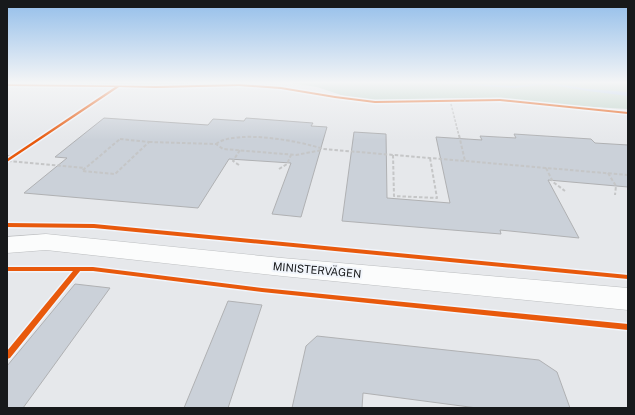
<svg xmlns="http://www.w3.org/2000/svg" width="635" height="415" font-family="'Public Sans',sans-serif">
  <rect width="100%" height="100%" fill="#e6e8eb"/>
  <!-- green -->
  <polygon fill="#bdd3c8" points="7,82 628,82 628,109 576,106 496,98 372,100 344,96 317,87 290,83 39,85 7,84"/>
  <g fill="none" stroke-linecap="round" stroke-linejoin="round">
    <!-- stream -->
    <polygon fill="#b3cced" fill-rule="evenodd" points="436,82 515,86 547,82 588,89 628,92 628,96 588,91 546,84 515,88 438,83"/>
  </g>
  <!-- building -->
  <g fill="#cbd1d9" stroke="#b0b1b3">
    <polygon points="104,118 208,125 213,119 244,121 246,118 313,123 311,126 327,127 301,217 272,214 291,163 229,159 198,208 24,193 67,158 55,157"/>
    <polygon points="354,132 386,134 387,198 450,203 436,137 482,140 480,136 516,138 514,134 591,139 595,143 628,145 628,187 548,180 579,238 500,230 501,234 342,221"/>
    <polygon points="75,284 110,288 23,408 7,408 7,366"/>
    <polygon points="228,301 262,305 228,408 184,408"/>
    <polygon points="317,336 539,360 557,372 570,408 477,408 363,393 362,408 292,408 306,346"/>
  </g>
  <g fill="none" stroke-linecap="round" stroke-linejoin="round">
    <defs>
      <polygon id="street" points="46,234 282,258 628,288 628,310 282,276 46,250 7,253 7,237"/>
    </defs>
    <!-- street casing -->
    <use href="#street" stroke="#bbbdbf" stroke-width="1"/>
    <!-- path-far1 -->
    <polyline stroke="#c5c6c7" stroke-width="1.5" stroke-dasharray="2.5 1.5" stroke-linecap="butt" points="450,100 459,136"/>
    <!-- path -->
    <g stroke="#c5c6c7" stroke-width="2" stroke-dasharray="3.5 2" stroke-linecap="butt">
      <polyline points="459,135 465,161 628,175"/>
      <polygon points="120,139 149,142 115,174 82,171"/>
      <polyline points="149,142 216,144 223,149 296,155 322,150"/>
      <path d="M 216,144 C 235,129 301,141 323,149 L 465,161"/>
      <polyline points="393,155 394,196 437,198 430,158"/>
      <polyline points="7,156 15,156"/>
      <polyline points="8,161 85,168"/>
      <polyline points="239,165 233,161 240,150"/>
      <polyline points="546,168 553,182 565,191"/>
      <polyline points="279,169 287,164 291,155"/>
      <polyline points="608,173 616,186 615,195"/>
    </g>
    <!-- street -->
    <use href="#street" fill="#fbfcfc" fill-rule="evenodd"/>
    <defs>
      <g id="cycleway">
        <polygon points="7,84 156,86 239,84 281,87 335,96 375,101 500,99 628,112 628,114 500,101 375,103 335,98 281,89 239,86 156,88 119,87 7,162 7,159 115,87 7,86"/>
        <polygon points="7,223 94,224 628,275 628,279 94,228 7,227"/>
        <polygon points="7,267 93,267 262,288 628,324 628,330 262,292 93,271 80,271 10,358 7,359 7,351 73,271 7,271"/>
      </g>
    </defs>
    <!-- cycleway casing -->
    <use href="#cycleway" stroke="#f1f5fb" stroke-width="3"/>
    <!-- cycleway -->
    <use href="#cycleway" fill="#e8590c" fill-rule="evenodd"/>
  </g>
  <!-- sky -->
  <linearGradient id="sky" x2="0" y2="1"><stop stop-color="#93beea"/><stop offset="0.59" stop-color="#f4f5f6"/><stop offset="1" stop-color="#f4f5f6" stop-opacity="0"/></linearGradient>
  <rect width="635" height="140" fill="url(#sky)"/>
  <g text-anchor="middle" stroke-width="4" stroke-linejoin="round" paint-order="stroke">
    <!-- street labels -->
    <g font-size="11" fill="#17191b" stroke="#f1f5fb">
      <text transform="translate(317 270) rotate(5)" y="4">MINISTERVÄGEN</text>
    </g>
  </g>
  <!-- border -->
  <rect width="635" height="415" fill="none" stroke="#17191b" stroke-width="16"/>
</svg>
